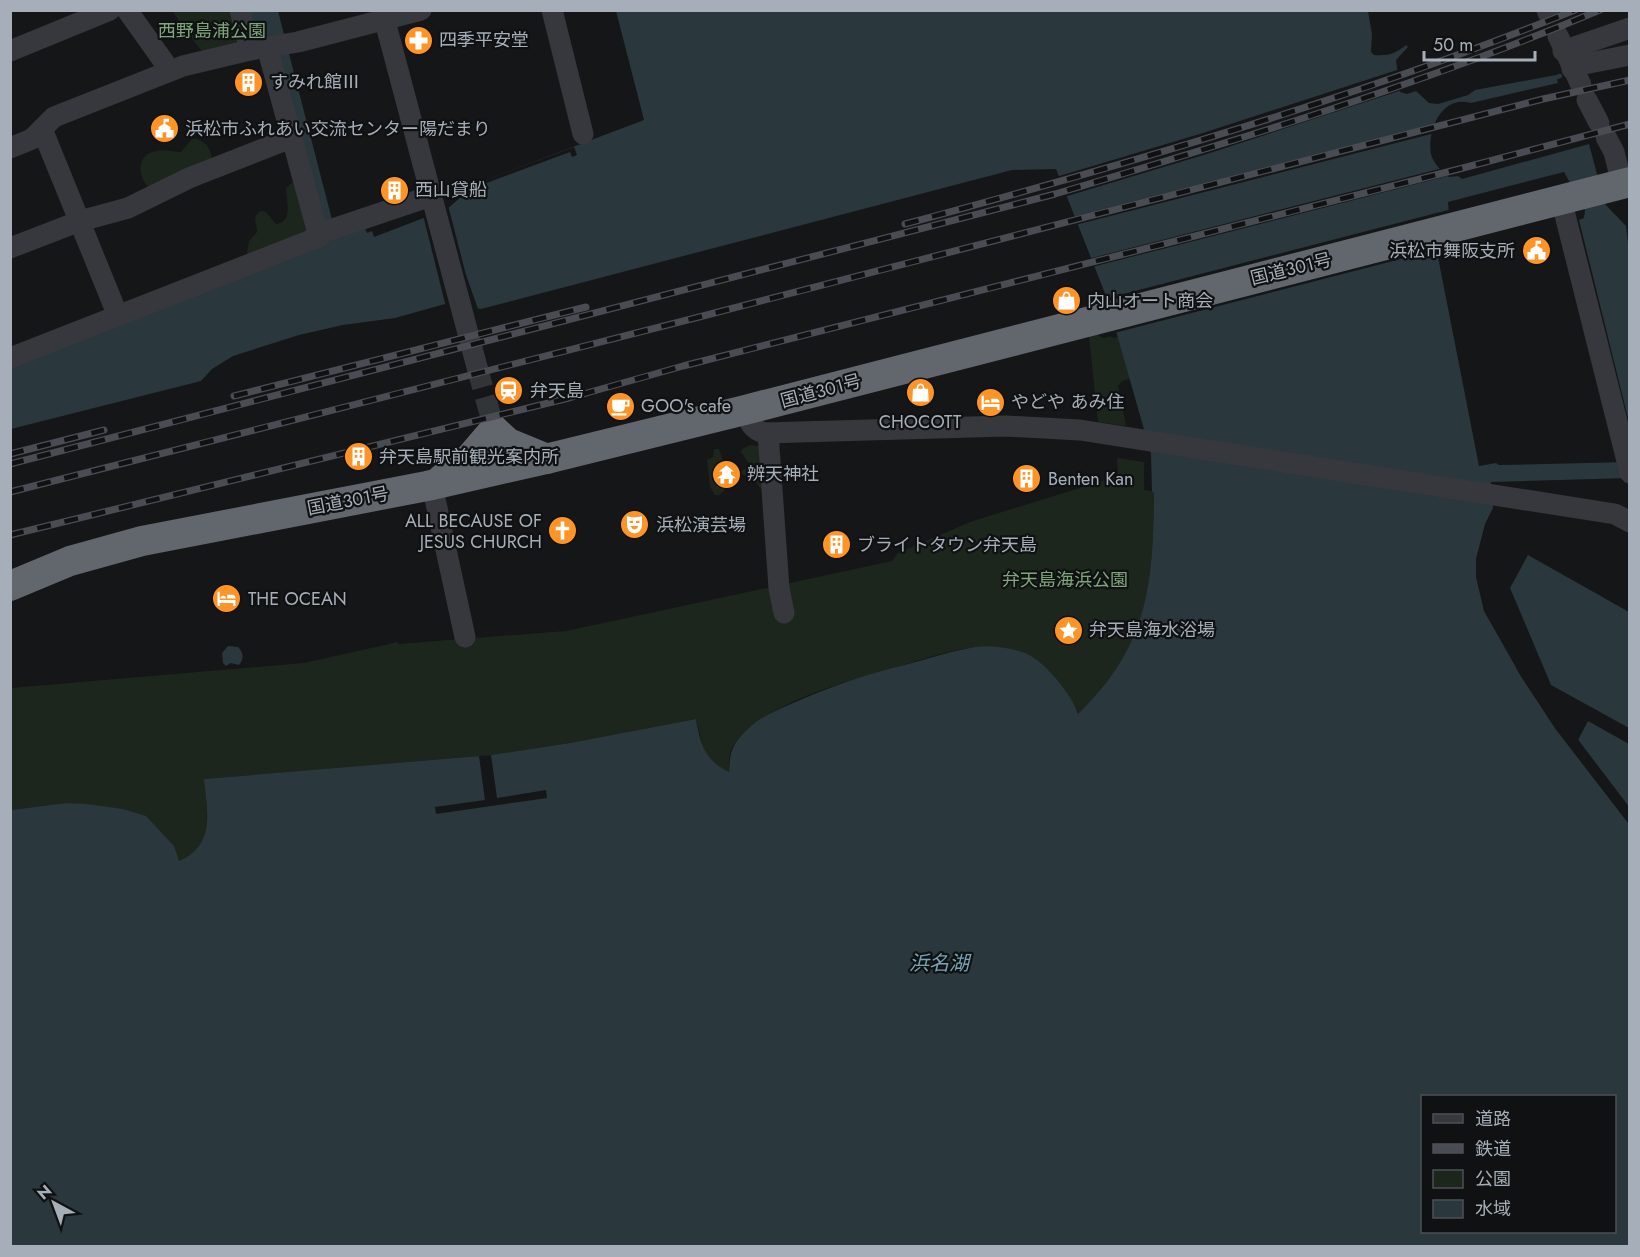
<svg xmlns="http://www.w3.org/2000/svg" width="1640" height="1257" font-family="Jost,'Noto Sans JP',sans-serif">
  <rect width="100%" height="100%" fill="#151617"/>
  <!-- green -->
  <g fill="#1d261d">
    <polygon points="172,11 233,11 240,39 236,45 203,53"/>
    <path d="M 192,139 C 205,139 210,147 212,159 L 150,189 C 138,178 135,155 156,151 C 164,149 173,152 181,152 Z"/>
    <path d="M 293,182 L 297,183 L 311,232 L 251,256 L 247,253 L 249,241 L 257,232 C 257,222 251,217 261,211 L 266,212 L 276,224 C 294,222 286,201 286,188 Z"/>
    <polygon points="1098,333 1099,336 1104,338 1111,336 1112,338 1118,337 1130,379 1122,381 1118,386 1126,426 1098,422 1089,336"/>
    <polygon points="750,445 761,446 761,489 755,481 742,474 742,471 750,465 741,452 742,449"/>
    <path d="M 714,449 L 719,449 C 724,460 726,479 724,491 L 719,495 L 715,495 L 710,487 L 707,460 L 713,457 Z"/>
    <path d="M 1117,458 L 1144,462 L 1144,490 L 1152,491 L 1154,494 C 1153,588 1148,646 1077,715 L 1078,712 C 1064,686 1043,659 1014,651 C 1003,648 989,646 978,647 C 954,649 930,657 907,664 C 858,678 761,702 733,746 C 728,754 729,764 729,773 C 702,760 703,745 696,719 L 570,743 L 491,755 L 205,779 C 205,812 218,844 178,862 L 123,809 L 66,803 L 11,810 L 11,688 L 304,663 L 398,642 L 398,644 L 566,631 L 892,561 L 898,553 L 970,522 L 1118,476 Z"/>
  </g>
  <!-- water -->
  <g fill="#2a373c" fill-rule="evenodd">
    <path d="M 248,11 L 278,11 L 336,235 L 364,226 L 367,233 L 372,231 L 374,237 L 447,209 L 461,197 L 474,192 L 472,185 L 644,120 L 616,11 L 1368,11 L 1372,34 L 1371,52 L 1374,55 C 1388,56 1395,54 1406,45 L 1408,47 L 1396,60 L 1400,92 L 1407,94 L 1416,91 L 1429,103 L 1438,104 L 1468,95 L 1475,90 L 1556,75 L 1558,83 L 1471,103 C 1441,95 1427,131 1431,154 C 1434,165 1441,170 1449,177 L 1458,176 L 1462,179 L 1589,144 L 1605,204 L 1626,226 L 1630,261 L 1629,422 L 1579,220 L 1584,218 L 1585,210 L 1564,172 L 1448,202 L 1452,248 L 1437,252 L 1479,466 L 1496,463 L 1499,465 L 1629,462 L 1629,478 L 1491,482 L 1493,508 L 1485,524 L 1476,559 L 1476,577 L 1484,611 L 1522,678 L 1555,728 L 1629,824 L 1629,1246 L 11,1246 L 11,810 L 66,803 L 87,804 L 123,809 L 146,816 L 174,846 L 179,861 C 216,845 207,811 204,779 L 491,755 L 570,743 L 696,719 C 700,743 705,761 729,772 C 730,751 732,744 748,729 C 762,715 782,708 800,700 C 835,685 867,674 904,665 C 928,659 951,651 975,647 C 990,645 1011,648 1025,653 C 1044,660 1073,696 1078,714 C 1148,646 1153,586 1154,494 L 1152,491 L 1151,454 L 1106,296 L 1056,169 L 1012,170 L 481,309 L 445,304 L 395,318 L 343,325 L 299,335 L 233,356 L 212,369 L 201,381 L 11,429 L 11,364 L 325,242 L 258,39 L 255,36 ZM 1422,1096 L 1614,1096 L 1614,1232 L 1422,1232 Z"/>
    <polygon points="1528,555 1629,612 1629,728 1551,685 1510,588"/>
    <path d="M 228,646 L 238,647 C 244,653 244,659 239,665 L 231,663 L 226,666 L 223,663 L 222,653 Z"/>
    <polygon points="1588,721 1629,744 1629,807 1578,740"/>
  </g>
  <!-- pier -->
  <g fill="#151617">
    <polygon points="1400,69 1402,90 1210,153 1064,197 1056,177 1203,133"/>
    <polygon points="1439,123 1435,133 1075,225 1072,217"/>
    <polygon points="574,147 577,155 572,157 570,152 473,188 472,185"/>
    <polygon points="1443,168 1450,174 1459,173 1092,267 1088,259"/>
    <polygon points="448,205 466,275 478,309 471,311 446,307 423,215"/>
    <polygon points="1452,209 1452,213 1105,303 1104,299"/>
    <polygon points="1454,240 1455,245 1114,333 1112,328"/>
    <polygon points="1519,667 1557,726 1630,820 1629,824 1555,728 1516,668"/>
    <polygon points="1576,737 1629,807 1630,810 1596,770 1575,741"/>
    <polygon points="491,755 497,798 546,790 547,798 436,814 435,807 485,800 479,756"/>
  </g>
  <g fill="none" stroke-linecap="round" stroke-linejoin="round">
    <!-- stream -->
    <polyline stroke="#2a373c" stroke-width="4.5" points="1557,77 1560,76"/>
    <!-- minor-tunnel -->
    <polyline stroke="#323537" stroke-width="21" stroke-dasharray="21 10" stroke-linecap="butt" points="477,367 492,421"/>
    <!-- minor -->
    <g stroke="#36383d" stroke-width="21">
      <polyline points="127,10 164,62 168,72"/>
      <polyline points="240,10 250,50"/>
      <polyline points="382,10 477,367"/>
      <polyline points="552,10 583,134"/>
      <polyline points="1547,10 1548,13"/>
      <polyline points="1558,36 1581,85"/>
      <polyline points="10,51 110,10"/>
      <polyline points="1563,51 1630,28"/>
      <polyline points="1572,69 1579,65 1630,55"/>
      <polyline points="1587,100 1599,123"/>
      <polyline points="42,129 118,316"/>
      <polyline points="1606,137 1614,152 1622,184"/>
      <polyline points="10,148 32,139 54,117 183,66 250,50 298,42 421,10"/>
      <polyline points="1561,199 1630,473"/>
      <polyline points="318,234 431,196"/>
      <polyline points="10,248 80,221 128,208 189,178 291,138"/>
      <polyline points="10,358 319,237 267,47"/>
      <path d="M 745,410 C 749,422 752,430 765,433 L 1006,426 L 1080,430 L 1615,514 L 1630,522"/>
      <polyline points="768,433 779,588 784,613"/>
      <polyline points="432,485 465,637"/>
    </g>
    <!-- highway -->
    <g stroke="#62676e" stroke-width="30">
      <polyline points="442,479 470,458 494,430 508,443 547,459"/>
      <polyline points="10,586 70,561 142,541 427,486 550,458 745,410 1630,182"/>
    </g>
    <defs>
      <g id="rail">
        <path d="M 905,224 C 1131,163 1357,98 1575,10"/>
        <polyline points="234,396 586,307"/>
        <polyline points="10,454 104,430"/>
        <path d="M 10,464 L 1055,194 C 1238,140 1423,84 1600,10"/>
        <polyline points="10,492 699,317 1543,99 1630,80"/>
        <polyline points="10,535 569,398 683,366 1463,168 1630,124"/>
      </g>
    </defs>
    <!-- rail casing -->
    <use href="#rail" stroke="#494c52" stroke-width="7"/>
    <!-- rail -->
    <use href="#rail" stroke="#101112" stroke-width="4.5" stroke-dasharray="14" stroke-linecap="butt"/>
  </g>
  <!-- icons -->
  <defs>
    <symbol id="pharmacy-disc" viewBox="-11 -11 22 22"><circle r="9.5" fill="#ff9426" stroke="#101112"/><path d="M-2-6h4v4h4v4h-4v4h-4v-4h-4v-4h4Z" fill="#fff"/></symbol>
    <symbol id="building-disc" viewBox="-11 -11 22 22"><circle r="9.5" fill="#ff9426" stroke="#101112"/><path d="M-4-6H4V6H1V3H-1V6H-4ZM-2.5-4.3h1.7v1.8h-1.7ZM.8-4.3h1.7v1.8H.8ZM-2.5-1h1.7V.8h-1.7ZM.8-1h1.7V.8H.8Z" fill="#fff"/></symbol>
    <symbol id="civic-disc" viewBox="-11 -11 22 22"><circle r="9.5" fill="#ff9426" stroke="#101112"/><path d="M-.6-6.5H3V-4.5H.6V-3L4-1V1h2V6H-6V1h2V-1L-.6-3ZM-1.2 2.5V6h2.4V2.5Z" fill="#fff"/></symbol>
    <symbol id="shop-disc" viewBox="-11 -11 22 22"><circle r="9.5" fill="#ff9426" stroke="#101112"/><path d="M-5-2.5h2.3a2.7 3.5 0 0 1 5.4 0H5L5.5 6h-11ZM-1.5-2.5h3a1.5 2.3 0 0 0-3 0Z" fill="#fff"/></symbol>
    <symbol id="station-disc" viewBox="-11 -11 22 22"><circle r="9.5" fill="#ff9426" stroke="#101112"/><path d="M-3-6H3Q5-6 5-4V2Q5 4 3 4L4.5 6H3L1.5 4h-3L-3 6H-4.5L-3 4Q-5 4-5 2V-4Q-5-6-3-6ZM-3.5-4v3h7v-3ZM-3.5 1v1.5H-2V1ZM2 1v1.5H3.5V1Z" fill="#fff"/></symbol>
    <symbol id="hotel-disc" viewBox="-11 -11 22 22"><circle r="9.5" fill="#ff9426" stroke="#101112"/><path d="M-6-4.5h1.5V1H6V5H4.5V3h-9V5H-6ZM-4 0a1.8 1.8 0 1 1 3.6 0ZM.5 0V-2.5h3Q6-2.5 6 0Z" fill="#fff"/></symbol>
    <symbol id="cafe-disc" viewBox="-11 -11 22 22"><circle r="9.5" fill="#ff9426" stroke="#101112"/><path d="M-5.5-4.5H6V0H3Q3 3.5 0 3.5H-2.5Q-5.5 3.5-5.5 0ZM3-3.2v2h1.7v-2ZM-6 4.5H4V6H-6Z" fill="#fff"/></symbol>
    <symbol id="temple-disc" viewBox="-11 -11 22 22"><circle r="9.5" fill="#ff9426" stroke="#101112"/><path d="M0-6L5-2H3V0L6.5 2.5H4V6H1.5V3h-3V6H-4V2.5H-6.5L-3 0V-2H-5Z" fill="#fff"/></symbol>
    <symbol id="theatre-disc" viewBox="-11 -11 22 22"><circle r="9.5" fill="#ff9426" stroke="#101112"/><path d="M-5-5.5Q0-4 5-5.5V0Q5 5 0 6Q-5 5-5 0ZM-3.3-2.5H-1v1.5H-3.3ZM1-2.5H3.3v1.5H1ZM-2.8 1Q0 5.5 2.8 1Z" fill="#fff"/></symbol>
    <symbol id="church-disc" viewBox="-11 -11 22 22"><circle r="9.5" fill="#ff9426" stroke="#101112"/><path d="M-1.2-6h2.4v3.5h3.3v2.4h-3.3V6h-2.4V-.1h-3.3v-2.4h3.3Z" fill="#fff"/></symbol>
    <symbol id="sight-disc" viewBox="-11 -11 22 22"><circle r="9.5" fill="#ff9426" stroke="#101112"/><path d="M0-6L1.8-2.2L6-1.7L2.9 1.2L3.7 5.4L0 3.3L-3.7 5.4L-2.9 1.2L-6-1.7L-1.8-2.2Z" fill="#fff"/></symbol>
  </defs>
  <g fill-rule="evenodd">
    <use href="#pharmacy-disc" x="402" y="24" width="33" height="33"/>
    <use href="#building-disc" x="232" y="66" width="33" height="33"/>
    <use href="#civic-disc" x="148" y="112" width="33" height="33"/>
    <use href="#building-disc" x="378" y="174" width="33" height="33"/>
    <use href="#civic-disc" x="1520" y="234" width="33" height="33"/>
    <use href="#shop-disc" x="1050" y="284" width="33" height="33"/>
    <use href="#station-disc" x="492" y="374" width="33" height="33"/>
    <use href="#shop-disc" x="904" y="376" width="33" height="33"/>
    <use href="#hotel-disc" x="974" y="386" width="33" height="33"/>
    <use href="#cafe-disc" x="604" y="390" width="33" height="33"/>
    <use href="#building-disc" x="342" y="440" width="33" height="33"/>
    <use href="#temple-disc" x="710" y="458" width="33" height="33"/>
    <use href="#building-disc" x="1010" y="462" width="33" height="33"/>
    <use href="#theatre-disc" x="618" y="508" width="33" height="33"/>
    <use href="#church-disc" x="546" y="514" width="33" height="33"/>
    <use href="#building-disc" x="820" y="528" width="33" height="33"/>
    <use href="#hotel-disc" x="210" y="582" width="33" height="33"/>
    <use href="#sight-disc" x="1052" y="614" width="33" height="33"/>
  </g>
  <g text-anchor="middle" stroke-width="4.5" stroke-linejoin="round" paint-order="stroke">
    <!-- park labels -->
    <g font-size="18" fill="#80a57c" stroke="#101112">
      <text x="212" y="37">西野島浦公園</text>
      <text x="1065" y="586">弁天島海浜公園</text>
    </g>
    <!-- poi labels -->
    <g font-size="18" fill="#a6afb9" stroke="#101112" text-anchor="start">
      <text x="439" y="46">四季平安堂</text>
      <text x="270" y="88">すみれ館Ⅲ</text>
      <text x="185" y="135">浜松市ふれあい交流センター陽だまり</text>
      <text x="415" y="196">西山貸船</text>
      <text x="1515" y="257" text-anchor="end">浜松市舞阪支所</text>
      <text x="1087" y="307">内山オート商会</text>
      <text x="530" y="397">弁天島</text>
      <text x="1011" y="408">やどや あみ住</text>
      <text x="641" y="412">GOO's cafe</text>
      <text x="920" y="428" text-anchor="middle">CHOCOTT</text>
      <text x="379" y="463">弁天島駅前観光案内所</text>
      <text x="747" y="480">辨天神社</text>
      <text x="1048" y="485">Benten Kan</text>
      <text x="542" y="527" text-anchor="end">ALL BECAUSE OF<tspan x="542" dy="21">JESUS CHURCH</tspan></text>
      <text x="656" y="531">浜松演芸場</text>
      <text x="857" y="551">ブライトタウン弁天島</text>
      <text x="248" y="605">THE OCEAN</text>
      <text x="1089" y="636">弁天島海水浴場</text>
    </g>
    <!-- street labels -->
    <g font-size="18" fill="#a6afb9" stroke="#101112">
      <text transform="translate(1291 269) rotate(-14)" y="6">国道301号</text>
      <text transform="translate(821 391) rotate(-15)" y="6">国道301号</text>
      <text transform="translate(348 501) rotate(-11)" y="6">国道301号</text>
    </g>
    <!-- water labels -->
    <g font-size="20" font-style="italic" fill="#7aa4b6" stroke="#101112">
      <text x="939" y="970">浜名湖</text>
    </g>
  </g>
  <!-- border -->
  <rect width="1640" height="1257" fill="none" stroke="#a6afb9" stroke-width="24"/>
  <!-- legend -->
  <rect x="1421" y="1095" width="195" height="138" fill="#101112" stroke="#4c5055" stroke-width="1.5"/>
  <rect x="1433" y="1114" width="30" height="9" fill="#36383d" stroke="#4c5055" stroke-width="1.5"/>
  <text x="1475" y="1125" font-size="18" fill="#a6afb9">道路</text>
  <rect x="1433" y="1144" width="30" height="9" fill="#494c52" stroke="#4c5055" stroke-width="1.5"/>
  <text x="1475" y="1155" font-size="18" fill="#a6afb9">鉄道</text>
  <rect x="1433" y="1170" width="30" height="18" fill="#1d261d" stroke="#4c5055" stroke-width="1.5"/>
  <text x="1475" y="1185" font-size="18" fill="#a6afb9">公園</text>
  <rect x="1433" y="1200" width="30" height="18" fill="#2a373c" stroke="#4c5055" stroke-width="1.5"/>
  <text x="1475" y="1215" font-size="18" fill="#a6afb9">水域</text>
  <!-- north arrow -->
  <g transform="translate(54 1203) rotate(319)" stroke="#101112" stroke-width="4.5" paint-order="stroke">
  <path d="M0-4.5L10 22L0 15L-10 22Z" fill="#a6afb9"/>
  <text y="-9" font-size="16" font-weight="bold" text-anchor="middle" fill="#a6afb9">N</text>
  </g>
  <!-- scale -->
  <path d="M1424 51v9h111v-9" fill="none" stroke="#a6afb9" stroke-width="3"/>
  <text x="1433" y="51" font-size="18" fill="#a6afb9" stroke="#101112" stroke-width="4.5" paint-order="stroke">50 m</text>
</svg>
